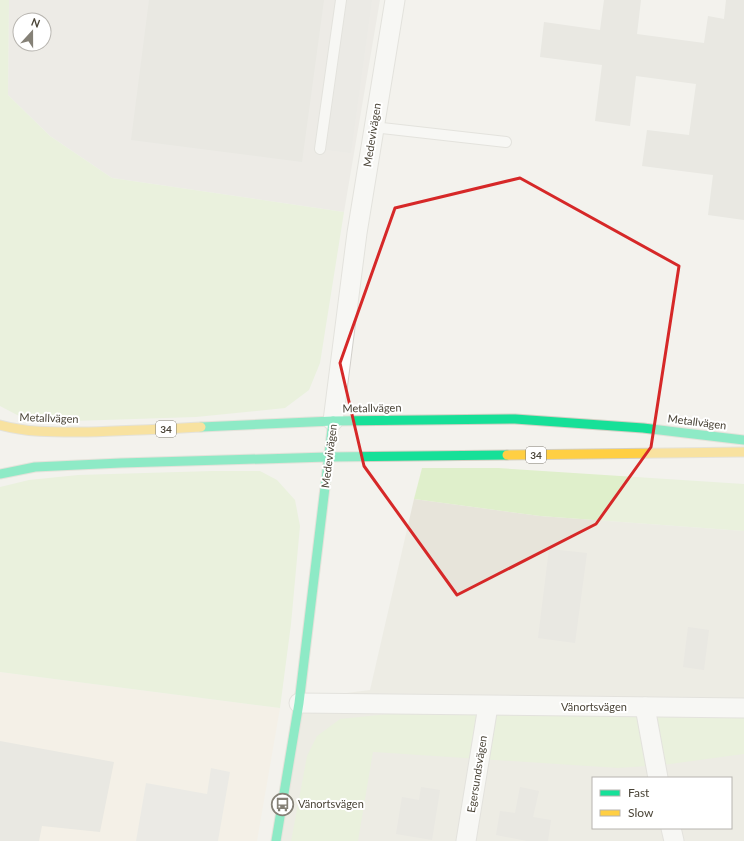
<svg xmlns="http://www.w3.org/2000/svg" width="744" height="841" font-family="Lato,sans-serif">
  <rect width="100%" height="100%" fill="#f3f2ed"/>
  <!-- residential -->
  <path fill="#e7e4da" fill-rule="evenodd" d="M 414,499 L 540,516 L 744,531 L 744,841 L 277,841 L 299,699 L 370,690 ZM 593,778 L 731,778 L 731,828 L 593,828 Z"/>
  <!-- commercial -->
  <polygon fill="#f6eedf" points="0,672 280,708 257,841 0,841"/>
  <!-- industrial -->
  <path fill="#e6e3de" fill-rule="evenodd" d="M 9,0 L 380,0 L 344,212 L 112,178 L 50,136 L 8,95 ZM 20,20 L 44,20 L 44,44 L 20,44 Z"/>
  <!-- green -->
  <g fill="#dfefcb">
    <polygon points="0,0 9,0 8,95 50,136 112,178 344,212 320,363 309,390 285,408 196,417 42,422 21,417 0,406"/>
    <polygon points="422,468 498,468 744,484 744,531 540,516 414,499"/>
    <polygon points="212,471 260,471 277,480 295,500 300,526 291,624 280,708 0,672 0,487 29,480 78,475"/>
    <polygon points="744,700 744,754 663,765 618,768 373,752 358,841 291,841 307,756 317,736 340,719 493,703"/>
  </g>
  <!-- parking -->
  <g fill="#e2e1dc">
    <polygon points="341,0 372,0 351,153 320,149"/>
    <polygon points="211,768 230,772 218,841 136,841 146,783 207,794"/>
  </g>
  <!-- building -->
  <g fill="#dddbd5">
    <polygon points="149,0 324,0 302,162 131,140"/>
    <polygon points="604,0 641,0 637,34 704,43 708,16 724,19 726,0 744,0 744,220 708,215 713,175 642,166 647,130 689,135 696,84 636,76 630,126 595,121 602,65 540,57 544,22 600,30"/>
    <polygon points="549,549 587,553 575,643 538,638"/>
    <polygon points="688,627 709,630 704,670 683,667"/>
    <polygon points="0,741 114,762 100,832 42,826 39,841 0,841"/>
    <polygon points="421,787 440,790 432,840 396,834 402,797 419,800"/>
    <polygon points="520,787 539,791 533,817 551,820 548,841 527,841 496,835 500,811 515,813"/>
  </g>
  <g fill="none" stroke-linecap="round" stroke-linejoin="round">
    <defs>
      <g id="lane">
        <polyline points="373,127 506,142"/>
        <polyline points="320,149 341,0"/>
      </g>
      <g id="street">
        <polyline points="333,421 357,233 395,0"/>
        <polyline points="299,703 744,708"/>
        <polyline points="645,707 658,778"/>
        <polyline points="671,828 674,841"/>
        <polyline points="466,841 488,706"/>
      </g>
      <g id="fast">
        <polyline points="201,427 333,421 515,419 643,428 744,440"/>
        <polyline points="0,474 35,467 121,463 328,457 507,455"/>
        <polyline points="276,841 299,703 333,421"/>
      </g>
      <g id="slow">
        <path d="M 0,425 C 29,433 58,432 88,432 C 126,431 163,429 201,427"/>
        <polyline points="507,455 744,452"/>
      </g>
    </defs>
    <!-- lane casing -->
    <use href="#lane" stroke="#d1cfca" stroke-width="12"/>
    <!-- street casing -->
    <use href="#street" stroke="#d1cfca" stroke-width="21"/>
    <!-- fast casing -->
    <use href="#fast" stroke="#d3cfc3" stroke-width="11"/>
    <!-- slow casing -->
    <use href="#slow" stroke="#d3cfc3" stroke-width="11"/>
    <!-- lane -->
    <use href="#lane" stroke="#fdfdfc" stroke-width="10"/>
    <!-- street -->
    <use href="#street" stroke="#fdfdfc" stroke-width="19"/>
    <!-- fast -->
    <use href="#fast" stroke="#16e098" stroke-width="9"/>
    <!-- slow -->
    <use href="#slow" stroke="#ffcf43" stroke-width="9"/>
  </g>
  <!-- marked area -->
  <path d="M0 0H744V841H0ZM 520,178 L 679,266 L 651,447 L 596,524 L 457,595 L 364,466 L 340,363 L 395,208 Z" fill="#f3f2ed" fill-opacity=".55" fill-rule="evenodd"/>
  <path fill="none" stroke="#d62828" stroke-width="3" stroke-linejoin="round" d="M 520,178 L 679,266 L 651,447 L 596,524 L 457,595 L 364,466 L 340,363 L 395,208 Z"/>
  <!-- icons -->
  <defs>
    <symbol id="bus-ring" viewBox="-11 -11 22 22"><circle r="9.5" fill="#fff" stroke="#858177" stroke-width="1.5"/><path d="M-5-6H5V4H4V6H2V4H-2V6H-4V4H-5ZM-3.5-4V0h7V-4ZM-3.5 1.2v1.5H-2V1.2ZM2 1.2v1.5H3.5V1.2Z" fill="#858177"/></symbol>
  </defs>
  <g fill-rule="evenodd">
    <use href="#bus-ring" x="270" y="792" width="25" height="25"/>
  </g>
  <g text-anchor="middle" stroke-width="4" stroke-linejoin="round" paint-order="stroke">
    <!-- shield labels -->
    <g fill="#fff" stroke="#807c73" stroke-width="1">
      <rect x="156" y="421" width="20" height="16" rx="3"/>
      <rect x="526" y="447" width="20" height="16" rx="3"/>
    </g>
    <g font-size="10" font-weight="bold" fill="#4a4437">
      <text x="166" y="433">34</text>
      <text x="536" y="459">34</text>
    </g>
    <!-- street labels -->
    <g font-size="11" fill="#4a4437" stroke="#fff">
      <text transform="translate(372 135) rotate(-81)" y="4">Medevivägen</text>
      <text transform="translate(372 408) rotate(-1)" y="4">Metallvägen</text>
      <text transform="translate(49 418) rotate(2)" y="4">Metallvägen</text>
      <text transform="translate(697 422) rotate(7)" y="4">Metallvägen</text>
      <text transform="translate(329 456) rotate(-83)" y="4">Medevivägen</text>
      <text x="594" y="711">Vänortsvägen</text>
      <text transform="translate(477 774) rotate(-81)" y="4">Egersundsvägen</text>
    </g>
    <!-- poi labels -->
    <g font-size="11" fill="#4a4437" stroke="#fff" text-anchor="start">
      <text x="298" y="808">Vänortsvägen</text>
    </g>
  </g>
  <!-- legend -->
  <rect x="592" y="777" width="140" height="52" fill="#ffffff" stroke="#b7b4af"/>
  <rect x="600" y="790" width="20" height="6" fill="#16e098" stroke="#b7b4af"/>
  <text x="628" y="797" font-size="12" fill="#4a4437">Fast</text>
  <rect x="600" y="810" width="20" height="6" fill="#ffcf43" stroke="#b7b4af"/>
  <text x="628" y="817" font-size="12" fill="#4a4437">Slow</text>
  <!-- north arrow -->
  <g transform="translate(32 32) rotate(21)"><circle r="19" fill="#ffffff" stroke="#b7b4af"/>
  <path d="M0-3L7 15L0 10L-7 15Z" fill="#858177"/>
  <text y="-6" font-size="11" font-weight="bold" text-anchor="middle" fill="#4a4437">N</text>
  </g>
</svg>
